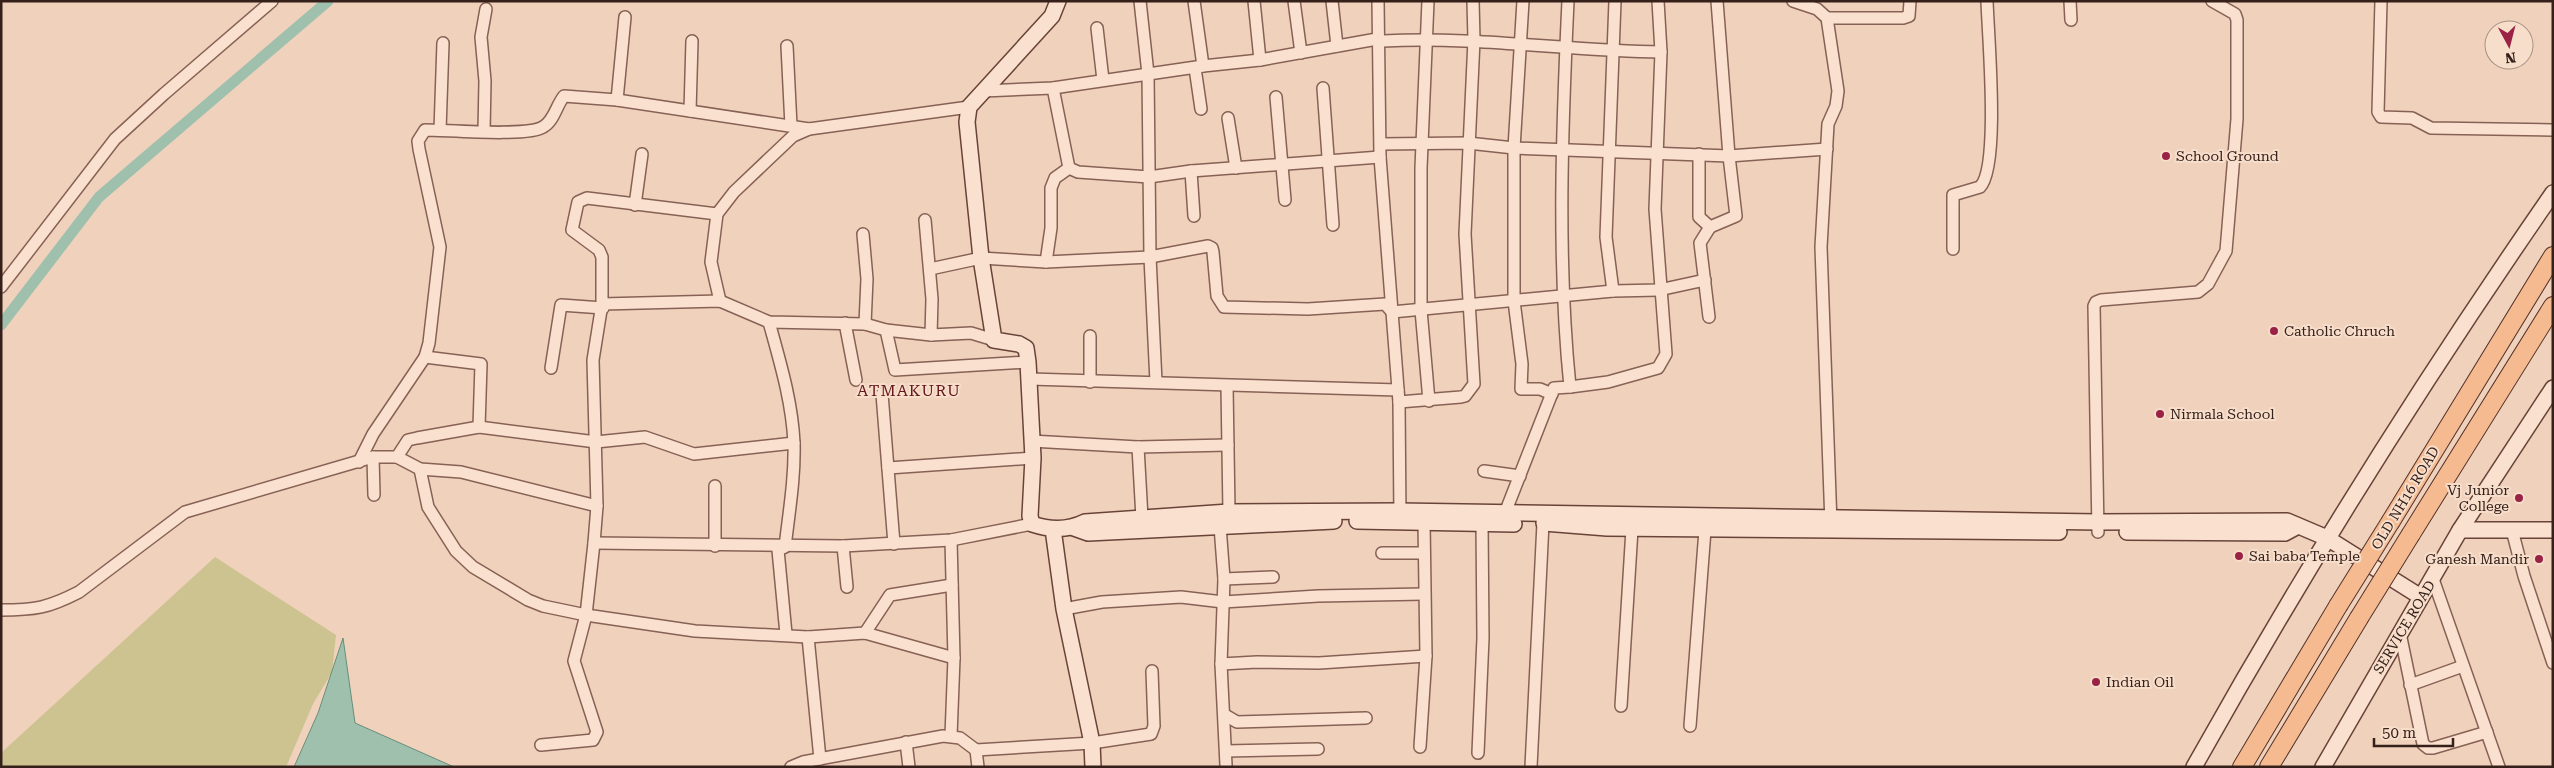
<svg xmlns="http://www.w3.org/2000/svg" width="2554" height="768" font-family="'Roboto Serif',serif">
  <rect width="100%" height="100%" fill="#efd1bc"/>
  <!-- green -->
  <polygon fill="#cdc390" points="215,557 336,635 332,672 313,704 286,767 1,767 1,753"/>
  <!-- water -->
  <polygon fill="#a0c0ae" stroke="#678e79" points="343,638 355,723 454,767 294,767 318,713"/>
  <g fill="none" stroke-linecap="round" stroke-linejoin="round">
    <!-- canal -->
    <polyline stroke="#a0c0ae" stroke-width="11" points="1,325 99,197 328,1"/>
    <defs>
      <g id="street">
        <polyline points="1140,1 1148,74 1150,257 1156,382"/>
        <polyline points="1194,1 1203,66"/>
        <polyline points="1254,1 1260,60"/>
        <polyline points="1294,1 1301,53"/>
        <polyline points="1332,1 1337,46"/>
        <polyline points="1378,1 1380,157 1399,402 1400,519"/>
        <polyline points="1428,1 1421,168 1421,310 1429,401"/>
        <polyline points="1523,1 1514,148 1514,301 1522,364 1521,389 1540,389 1552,394"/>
        <polyline points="1793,1 1817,9 1827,18 1838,91 1836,106 1828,124 1821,247 1831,524"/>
        <polyline points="2070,1 2071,20"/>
        <polyline points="2381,1 2378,112 2381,117 2412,118 2431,128 2553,130"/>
        <polyline points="1827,18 1903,18 1909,16 1910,1"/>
        <polyline points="1097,28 1103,80"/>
        <polyline points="787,46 791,126"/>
        <polyline points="1195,68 1201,109"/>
        <polyline points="1053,88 1069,168 1078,172 1149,177 1191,171 1380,157"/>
        <polyline points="1323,88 1333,225"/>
        <path d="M 983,91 L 1053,88 L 1203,66 L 1260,60 L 1377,39 L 1383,41 C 1476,36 1568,51 1661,52"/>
        <polyline points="1276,97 1285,200"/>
        <polyline points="617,100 625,17"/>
        <polyline points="690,111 692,41"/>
        <polyline points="1228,118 1236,168"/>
        <polyline points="440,130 443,43"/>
        <polyline points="484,131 485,81 481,37 486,9"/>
        <polyline points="1381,144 1468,143 1514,148 1729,156 1827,149"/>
        <polyline points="1699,154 1699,217 1710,227 1700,243 1709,317"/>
        <polyline points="1191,171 1194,216"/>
        <polyline points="635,205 642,154"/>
        <polyline points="925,220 932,299 931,335"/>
        <polyline points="1710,227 1736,216 1729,156 1717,1"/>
        <polyline points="863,234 867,279 865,324"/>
        <path d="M 1953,249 L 1953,195 L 1980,187 C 2000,167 1988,35 1987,1"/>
        <polyline points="1046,262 1051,228 1051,188 1055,178 1069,168"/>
        <polyline points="930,269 981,258 1046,262 1150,257 1208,246 1212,248 1213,252 1217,296 1224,307 1308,309 1385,304 1392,312 1613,291 1659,290 1705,280"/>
        <polyline points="1,287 115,139 164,94 272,1"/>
        <polyline points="1613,291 1606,237 1615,1"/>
        <polyline points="720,301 711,262 717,214 734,192 793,136 809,129 969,107"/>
        <polyline points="602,304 602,257 599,250 572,230 578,202 587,198 717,214"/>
        <path d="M 769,322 C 780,362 792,401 794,443 C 795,478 789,512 785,547 L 778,550 L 786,634"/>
        <polyline points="845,323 856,380"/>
        <polyline points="886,330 895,370 1028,362"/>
        <polyline points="425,357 481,364 479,427"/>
        <polyline points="551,368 561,305 603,308"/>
        <polyline points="1030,379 1398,390"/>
        <polyline points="1090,382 1090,336"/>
        <polyline points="1227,386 1229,512"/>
        <polyline points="1570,387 1608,382 1658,368 1666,354 1655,209 1661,52 1658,1"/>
        <polyline points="882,394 894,544"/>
        <polyline points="1399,402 1461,397 1465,396 1474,384 1465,234 1474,40 1473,1"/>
        <polyline points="1031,441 1138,447 1228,445"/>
        <polyline points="1138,447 1142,518"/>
        <polyline points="373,457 374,495"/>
        <polyline points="397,457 420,469 461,472 597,506"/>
        <path d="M 359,462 L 373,434 L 425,357 L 429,343 L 440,247 L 419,149 L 418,141 L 425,130 C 447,130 527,137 543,127 C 554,121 556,106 564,96 L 617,100 L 809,129"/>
        <polyline points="888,468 1033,458"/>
        <polyline points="420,469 428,507 456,551 473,567 528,600 543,606 586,615 695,631 808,637 865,633 954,658"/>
        <polyline points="1484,471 1520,476"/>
        <path d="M 1505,513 L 1554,388 L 1570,387 C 1557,259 1562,129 1568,1"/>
        <polyline points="1220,526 1224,579 1221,664 1226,765"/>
        <polyline points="2512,530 2524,576 2553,663"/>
        <polyline points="2098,532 2094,306 2096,302 2101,300 2198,292 2208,284 2226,251 2237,119 2237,20 2235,14 2212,1"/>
        <polyline points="951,540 954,658 951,736"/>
        <polyline points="594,543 843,546 951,540 1032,524"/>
        <polyline points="715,546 715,486"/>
        <polyline points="843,546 847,587"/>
        <polyline points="1382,553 1423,553"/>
        <polyline points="1224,579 1273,577"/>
        <polyline points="2433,579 2499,767"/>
        <polyline points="1064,609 1102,602 1181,597 1223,602 1318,596 1424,594"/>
        <path d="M 1,610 C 35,610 48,608 79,592 L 185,512 L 373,457 L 397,457 L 408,440 L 417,438 L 479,427 L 596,442 L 645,437 L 694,454 L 794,443"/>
        <polyline points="865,633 890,595 952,585"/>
        <polyline points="2400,633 2423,744 2428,748 2433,748 2487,732"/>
        <polyline points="808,637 820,759"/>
        <polyline points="1221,664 1257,662 1319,663 1426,656"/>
        <polyline points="2410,685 2463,666"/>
        <polyline points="1621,706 1632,529"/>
        <polyline points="1225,715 1237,722 1366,718"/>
        <polyline points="1690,726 1705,530"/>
        <polyline points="906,742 909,767"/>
        <polyline points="541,745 593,740 597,732 574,661 586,615 594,543 597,506 593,360 602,304 720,301 769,322 865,324 886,330 931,335 971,333 994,340"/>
        <polyline points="1420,747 1426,656 1424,522"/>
        <polyline points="976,750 978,767"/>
        <polyline points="1226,751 1318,749"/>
        <polyline points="1478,753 1483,638 1482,523"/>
        <polyline points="791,767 803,762 943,736 960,738 976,750 1092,743 1151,734 1154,726 1152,671"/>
        <polyline points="1531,767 1543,523"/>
      </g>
      <g id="secondary">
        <path d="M 1058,1 L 1052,16 L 969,107 L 967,122 L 981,258 L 994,340 L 1019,344 L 1026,348 L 1028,362 L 1033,458 L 1030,516 L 1032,524 C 1050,530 1067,531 1085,522 L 1229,512 L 1399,511 L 2098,522 L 2287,521 L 2327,538 L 2421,597"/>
        <polyline points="1357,521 1514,524"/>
        <polyline points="1544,523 1607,528 2059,532"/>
        <polyline points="1074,528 1088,533 1334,521"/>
        <polyline points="1053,529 1064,609 1092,743 1093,767"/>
        <polyline points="2460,530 2553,530"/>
        <polyline points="2127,532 2285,533 2298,526"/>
        <path d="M 2194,767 C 2304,570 2424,379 2553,193"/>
        <polyline points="2323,767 2460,530 2553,388"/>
      </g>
      <g id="primary">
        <polyline points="2391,521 2553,256"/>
        <polyline points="2411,534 2553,306"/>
        <polyline points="2242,767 2338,606"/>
        <polyline points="2269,767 2359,618"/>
      </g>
    </defs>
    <!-- street casing -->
    <use href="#street" stroke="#876155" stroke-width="14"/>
    <!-- secondary casing -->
    <use href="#secondary" stroke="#694338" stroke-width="18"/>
    <!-- primary casing -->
    <use href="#primary" stroke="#54322a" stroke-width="20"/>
    <!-- street -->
    <use href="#street" stroke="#fae1cf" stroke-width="11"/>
    <!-- secondary -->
    <use href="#secondary" stroke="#fae1cf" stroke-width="15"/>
    <!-- primary -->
    <use href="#primary" stroke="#f6ba90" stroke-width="18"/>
    <defs>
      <g id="primary-bridge">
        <polyline points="2338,606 2391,521"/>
        <polyline points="2359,618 2411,534"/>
      </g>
    </defs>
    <!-- primary-bridge casing -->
    <use href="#primary-bridge" stroke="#54322a" stroke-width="20" stroke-linecap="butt"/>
    <!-- primary-bridge -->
    <use href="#primary-bridge" stroke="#f6ba90" stroke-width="18"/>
  </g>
  <!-- markers -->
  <g fill="#992245" stroke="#f7decb" stroke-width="2">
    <circle cx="2166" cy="156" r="5"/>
    <circle cx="2274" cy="331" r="5"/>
    <circle cx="2160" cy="414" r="5"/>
    <circle cx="2519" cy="498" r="5"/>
    <circle cx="2239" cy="556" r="5"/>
    <circle cx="2539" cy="559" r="5"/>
    <circle cx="2096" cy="682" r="5"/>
  </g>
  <g text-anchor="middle" stroke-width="4" stroke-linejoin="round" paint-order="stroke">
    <!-- poi labels -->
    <g font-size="14" fill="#36201a" stroke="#f7decb" text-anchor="start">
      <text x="2176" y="161">School Ground</text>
      <text x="2284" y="336">Catholic Chruch</text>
      <text x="2170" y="419">Nirmala School</text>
      <text x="2509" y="495" text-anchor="end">Vj Junior<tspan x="2509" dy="16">College</tspan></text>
      <text x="2249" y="561">Sai baba Temple</text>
      <text x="2529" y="564" text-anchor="end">Ganesh Mandir</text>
      <text x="2106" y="687">Indian Oil</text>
    </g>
    <!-- street labels -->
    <g font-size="14" fill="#36201a" stroke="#f7decb">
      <text transform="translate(2405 498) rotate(-59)" y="5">OLD NH16 ROAD</text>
      <text transform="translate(2404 627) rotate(-59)" y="5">SERVICE ROAD</text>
    </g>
    <!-- quarter labels -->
    <g font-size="16" letter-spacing="1" fill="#64181d" stroke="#f7decb">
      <text x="909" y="396">ATMAKURU</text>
    </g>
  </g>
  <!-- border -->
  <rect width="2554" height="768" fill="none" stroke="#36201a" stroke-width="5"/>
  <!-- north arrow -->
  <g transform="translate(2509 45) rotate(173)"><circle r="24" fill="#f7decb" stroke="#aa9284"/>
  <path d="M0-4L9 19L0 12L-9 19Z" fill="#992245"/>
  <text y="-8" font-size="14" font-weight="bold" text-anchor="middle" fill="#36201a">N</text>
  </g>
  <!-- scale -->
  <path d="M2374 738v8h79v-8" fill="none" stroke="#36201a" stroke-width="2.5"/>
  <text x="2382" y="738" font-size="15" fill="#36201a" stroke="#f7decb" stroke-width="4" paint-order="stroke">50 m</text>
</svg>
